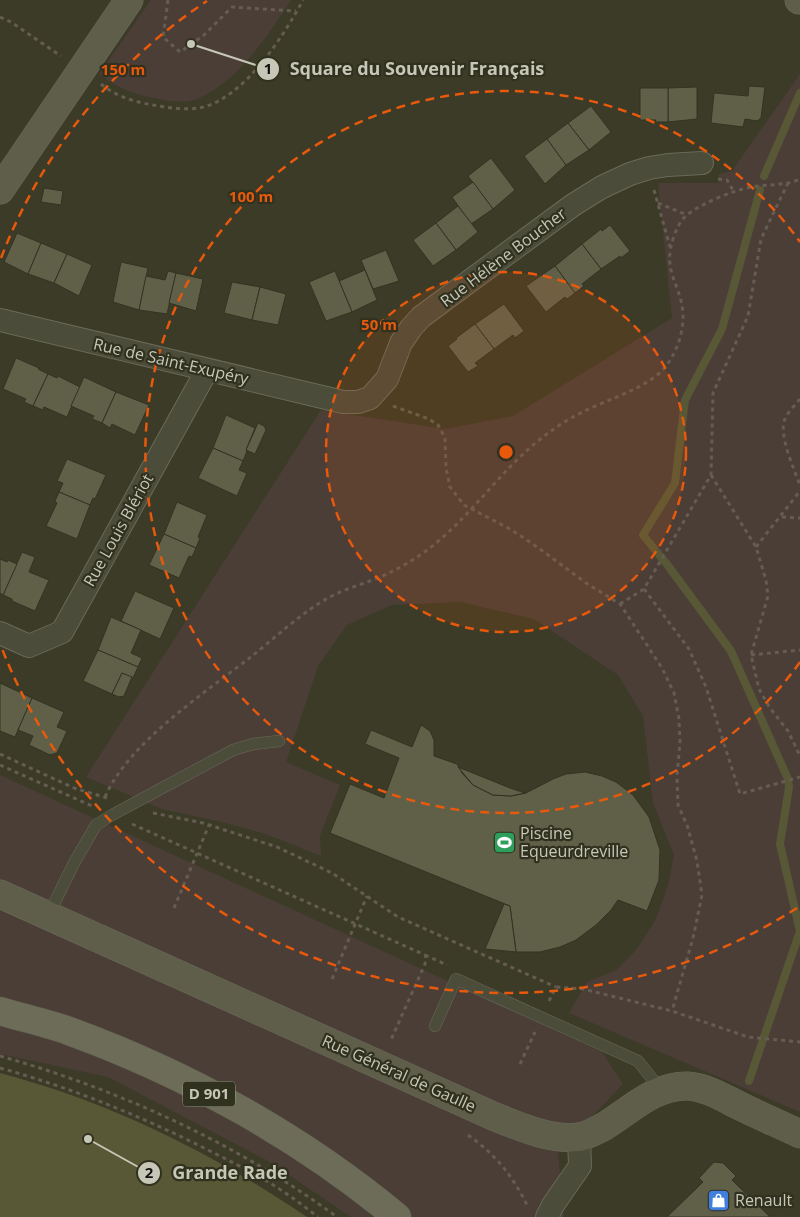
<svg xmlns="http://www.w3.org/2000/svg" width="800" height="1217" font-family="'Open Sans',sans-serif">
  <rect width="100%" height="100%" fill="#3c3b27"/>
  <!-- green -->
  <g fill="#4b3e37">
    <path d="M 151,0 L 291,0 C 269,34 236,84 197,99 C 184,104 167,101 155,98 C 134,95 116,87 99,74 Z"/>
    <polygon points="800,74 800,1112 569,1013 587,982 616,970 637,949 656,919 668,885 674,855 653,803 643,716 618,675 534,619 460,602 392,605 347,625 318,666 286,762 340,785 320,836 321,856 289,843 262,833 226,823 162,809 86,777 321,410 445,429 513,416 672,318 658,183 719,183 719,174 732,171"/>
    <polygon points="0,775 602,1052 623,1084 558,1152 564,1217 351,1217 268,1161 108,1077 0,1054"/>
  </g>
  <!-- water -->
  <path fill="#585836" d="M 0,1073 C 110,1102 213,1153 307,1217 L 0,1217 Z"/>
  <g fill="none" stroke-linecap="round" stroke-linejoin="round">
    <!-- stream -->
    <g stroke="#585836" stroke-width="8">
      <polyline points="764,176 800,93"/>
      <polyline points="749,1081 800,931 780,844 789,787 788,779 731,651 666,563 643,535 675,483 685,400 722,329 760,190"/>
    </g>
  </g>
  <!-- building -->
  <g fill="#606049" stroke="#332">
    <polygon points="749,86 765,87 761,118 757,121 745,119 743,127 711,123 714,93 748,96"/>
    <polygon points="697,87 697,119 668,122 668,88"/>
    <polygon points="640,88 668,88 668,122 655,122 656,120 640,120"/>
    <polygon points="591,106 611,132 589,150 568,123"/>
    <polygon points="568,123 589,150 566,165 547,139"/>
    <polygon points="547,139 566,165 545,184 524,156"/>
    <polygon points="491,158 515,190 493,209 468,176"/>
    <polygon points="473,182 493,209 471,224 452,197"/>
    <polygon points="44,188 63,191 61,205 41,202"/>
    <polygon points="458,206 478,232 456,250 436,223"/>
    <polygon points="436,223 456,250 433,266 413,240"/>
    <polygon points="610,225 630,251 621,258 620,256 601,269 582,244 601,229 602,231"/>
    <polygon points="17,233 41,243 28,274 4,262"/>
    <polygon points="41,243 67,254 54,283 28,274"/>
    <polygon points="582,244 601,269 582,284 584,286 575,293 555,266"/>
    <polygon points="386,250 399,281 373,289 361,260"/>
    <polygon points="67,254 92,265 79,296 54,283"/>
    <polygon points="121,262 148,268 139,310 113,302"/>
    <polygon points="555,266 575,293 567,299 565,297 546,312 526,286"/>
    <polygon points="365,270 377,300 352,312 339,281"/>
    <polygon points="168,271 176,273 167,314 139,310 146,276 165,280"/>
    <polygon points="335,271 352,312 326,321 309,282"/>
    <polygon points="176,273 203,279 196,311 169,303"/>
    <polygon points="232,282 260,287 252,320 224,313"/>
    <polygon points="260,287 286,294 278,325 252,320"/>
    <polygon points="504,304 524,331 515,338 513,335 494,349 475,324"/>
    <polygon points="475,324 494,349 475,363 478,366 468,372 448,346 457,339 456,338"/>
    <polygon points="16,358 39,368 38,369 48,374 33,406 24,402 26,399 3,389"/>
    <polygon points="48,374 57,378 58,376 80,387 67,417 44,407 43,410 33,406"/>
    <polygon points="84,377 116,392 102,423 92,419 94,416 71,406"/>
    <polygon points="116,392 149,405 135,435 112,424 110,428 102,423"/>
    <polygon points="226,415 255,428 246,450 247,451 243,461 213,448"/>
    <polygon points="258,423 264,426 266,430 255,454 246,450"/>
    <polygon points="213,448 243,461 239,470 247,473 237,496 198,478"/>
    <polygon points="67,459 106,475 95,499 93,498 90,505 59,492 63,483 57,481"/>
    <polygon points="59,492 90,505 77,539 46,526 57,503 55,501"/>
    <polygon points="177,502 207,515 198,537 200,538 196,548 164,534"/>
    <polygon points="164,534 196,548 192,557 189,556 179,578 149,565"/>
    <polygon points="22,552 35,557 29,572 49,580 35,611 12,601 12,599 3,595"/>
    <polygon points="0,559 7,562 8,560 17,564 3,595 0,593"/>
    <polygon points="135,591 174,608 160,639 121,621"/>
    <polygon points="111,617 141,630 131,653 142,658 138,667 98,650"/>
    <polygon points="98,650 138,667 133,678 122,673 112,694 83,681"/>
    <polygon points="122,673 132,677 124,696 119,697 112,694"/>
    <polygon points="0,683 32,698 15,737 0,731"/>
    <polygon points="32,698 64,712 57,727 67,731 57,753 50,755 29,745 33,736 18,730"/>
    <polygon points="421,725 430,731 434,740 434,756 457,764 462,773 473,785 493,795 511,796 526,793 553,779 566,774 585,772 602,776 616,782 633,795 649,817 660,850 659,880 647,911 618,900 611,910 596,925 576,940 560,947 540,952 516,952 510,906 330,833 350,784 384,798 399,758 365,744 371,730 412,747"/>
    <polygon points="458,767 510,788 525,793 511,796 493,795 473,785"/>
    <polygon points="504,904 510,906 516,952 485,949"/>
    <polygon points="714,1162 723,1163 736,1176 732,1180 770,1217 667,1217 703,1182 699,1178"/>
  </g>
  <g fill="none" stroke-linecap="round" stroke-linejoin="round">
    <defs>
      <g id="lane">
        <polyline points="48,916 74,863 96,825 112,815 233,750 253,744 279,741"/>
        <polyline points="435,1026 456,979 638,1061 661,1090"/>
      </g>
      <g id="street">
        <polyline points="0,320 343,402 358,402 370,398 387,379 401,343 411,328 421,317 573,205 602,187 630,174 649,168 668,165 702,163"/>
        <polyline points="0,633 29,646 62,632 207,370"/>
        <polyline points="547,1217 553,1205 580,1166 579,1137"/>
      </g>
      <g id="secondary">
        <polyline points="799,0 800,0"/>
        <polyline points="0,190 129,0"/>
        <path d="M 0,894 L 493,1116 C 518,1126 552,1141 578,1137 C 587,1136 595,1131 603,1127 C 630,1111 654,1085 688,1086 C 705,1087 722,1097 738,1105 C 758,1115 779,1124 800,1134"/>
      </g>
      <path id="primary" d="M 0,1011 C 23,1018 47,1023 69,1031 C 187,1074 301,1137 397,1217"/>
    </defs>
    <!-- lane casing -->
    <use href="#lane" stroke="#6a6a59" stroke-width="12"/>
    <!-- street casing -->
    <use href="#street" stroke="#6a6a59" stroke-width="24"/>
    <!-- secondary casing -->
    <use href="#secondary" stroke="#6a6a59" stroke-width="29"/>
    <!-- primary casing -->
    <use href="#primary" stroke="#585847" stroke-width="29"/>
    <!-- path -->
    <g stroke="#655c52" stroke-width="3" stroke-dasharray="4 4" stroke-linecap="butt">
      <polyline points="168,0 163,37 180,52 203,36 232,7 296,11"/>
      <polyline points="0,17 11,22 61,56"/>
      <path d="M 101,84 C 115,96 135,102 153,105 C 168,108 185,110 199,108 C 243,100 283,37 303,0"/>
      <polyline points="718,179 727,180 734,192"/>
      <polyline points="654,190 670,247"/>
      <polyline points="658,203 687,215"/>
      <path d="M 800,399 C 795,405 788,412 785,419 C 778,434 794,469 800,485"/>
      <polyline points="393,406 429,419 438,425 445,438 446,468 450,487 464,505 510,529 533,544 586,583 620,604 662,668 674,693 679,719 680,742 677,776 678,805 687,825 697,861 702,895 693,938 672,1011"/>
      <polyline points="711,475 756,547 766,580 768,596 751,655 759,689 770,708 788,731 800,756"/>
      <polyline points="782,517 800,518"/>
      <polyline points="756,547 800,491"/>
      <polyline points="644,589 689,649 706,687 740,794 800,777"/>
      <polyline points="620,604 644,589 711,475 713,393 748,316 761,239 788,183"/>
      <polyline points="751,655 800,650"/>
      <polyline points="0,754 74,788 107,798"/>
      <polyline points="0,765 92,806"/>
      <path d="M 105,797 C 129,742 205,693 252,656 C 276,637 301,613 328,598 C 348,587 372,582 393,571 C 403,566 413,560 423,553 C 467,522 496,475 538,441 C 556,426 576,414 598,405 C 618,396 637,390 656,376 C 673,363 684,336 683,314 C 681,282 661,273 674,236 C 677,228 680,221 687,215 C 702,203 732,191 751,187 C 768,184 785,186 800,179"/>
      <polyline points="153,813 203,823 277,847 332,873 398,917 556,987"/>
      <polyline points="132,824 425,955 426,958 425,964 390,1042"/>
      <polyline points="174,908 209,825"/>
      <polyline points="425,955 447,965"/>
      <polyline points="332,979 367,896"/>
      <polyline points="549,1001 556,987 583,989 672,1011 748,1037 800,1042"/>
      <path d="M 0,1056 C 120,1090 236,1143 337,1217"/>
      <polyline points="520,1064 535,1032"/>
      <path d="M 0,1068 C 72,1088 141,1116 208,1150 C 232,1162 256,1174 278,1188 C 292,1197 305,1207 318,1217"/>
      <path d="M 468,1135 C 496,1155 512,1175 527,1205"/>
    </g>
    <!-- lane -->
    <use href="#lane" stroke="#4c4c3b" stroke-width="11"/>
    <!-- street -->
    <use href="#street" stroke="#4c4c3b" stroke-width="22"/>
    <!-- secondary -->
    <use href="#secondary" stroke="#5e5e4a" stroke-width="28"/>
    <!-- primary -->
    <use href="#primary" stroke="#6c6c59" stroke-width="28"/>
  </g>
  <!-- distance rings -->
  <circle cx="506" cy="452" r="180" fill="#e8590c" fill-opacity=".12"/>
  <g fill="none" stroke="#e8590c" stroke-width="2.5" stroke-dasharray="9 6">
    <circle cx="506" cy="452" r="180"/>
    <path d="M800 662A361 361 0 1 1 800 242"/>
    <path d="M797 908A541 541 0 0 1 1 646M1 258A541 541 0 0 1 207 1"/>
  </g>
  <!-- icons -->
  <defs>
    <symbol id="stadium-square" viewBox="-11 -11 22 22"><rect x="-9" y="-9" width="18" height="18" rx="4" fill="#2e9e5b" stroke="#313120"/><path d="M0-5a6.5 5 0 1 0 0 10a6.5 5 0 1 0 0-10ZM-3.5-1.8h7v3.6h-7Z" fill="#fff"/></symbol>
    <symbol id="shop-square" viewBox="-11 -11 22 22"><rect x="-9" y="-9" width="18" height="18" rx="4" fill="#3f7fe0" stroke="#313120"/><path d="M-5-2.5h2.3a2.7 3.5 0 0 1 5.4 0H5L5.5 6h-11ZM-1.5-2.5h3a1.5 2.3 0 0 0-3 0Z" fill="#fff"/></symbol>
  </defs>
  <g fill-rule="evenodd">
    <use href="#stadium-square" x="492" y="830" width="25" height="25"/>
    <use href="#shop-square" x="706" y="1188" width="25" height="25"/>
  </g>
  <g text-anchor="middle" stroke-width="4.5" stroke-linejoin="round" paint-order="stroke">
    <!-- shield labels -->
    <rect fill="#313120" stroke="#9a9a8a" stroke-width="1" x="183" y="1081.5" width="52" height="25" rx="4"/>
    <g font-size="15" font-weight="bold" fill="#c7c7b7">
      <text x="209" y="1099">D 901</text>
    </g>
    <!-- street labels -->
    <g font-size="16" fill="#c7c7b7" stroke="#313120">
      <text transform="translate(503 257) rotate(-37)" y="6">Rue Hélène Boucher</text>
      <text transform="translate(171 361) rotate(13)" y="6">Rue de Saint-Exupéry</text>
      <text transform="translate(118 530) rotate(-61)" y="6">Rue Louis Blériot</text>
      <text transform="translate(399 1073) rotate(24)" y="6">Rue Général de Gaulle</text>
    </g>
    <!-- poi labels -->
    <g font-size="16" fill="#c7c7b7" stroke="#313120" text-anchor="start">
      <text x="520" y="839">Piscine<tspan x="520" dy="18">Equeurdreville</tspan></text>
      <text x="735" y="1206">Renault</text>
    </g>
  </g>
  <circle cx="506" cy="452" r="8" fill="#e8590c" stroke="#313120" stroke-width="2.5"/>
  <g font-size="15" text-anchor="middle" font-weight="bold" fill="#e8590c" stroke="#313120" stroke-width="4.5" stroke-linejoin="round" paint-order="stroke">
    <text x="123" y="75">150 m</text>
    <text x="251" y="202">100 m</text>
    <text x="379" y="330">50 m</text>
  </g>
  <!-- callouts -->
  <path fill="none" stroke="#c7c7b7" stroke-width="2" d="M191 44L268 69M88 1139L149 1173"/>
  <g fill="#c7c7b7" stroke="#313120" stroke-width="2">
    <circle cx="191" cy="44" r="5"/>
    <circle cx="88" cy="1139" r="5"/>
    <circle cx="268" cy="69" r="12"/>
    <circle cx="149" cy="1173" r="12"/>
  </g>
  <g font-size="15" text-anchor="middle" font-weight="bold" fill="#111">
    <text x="268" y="74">1</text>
    <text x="149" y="1178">2</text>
  </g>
  <g font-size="18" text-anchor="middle" font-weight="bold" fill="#c7c7b7" stroke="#313120" stroke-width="4.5" stroke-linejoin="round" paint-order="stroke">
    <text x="417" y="75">Square du Souvenir Français</text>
    <text x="230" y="1179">Grande Rade</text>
  </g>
</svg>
